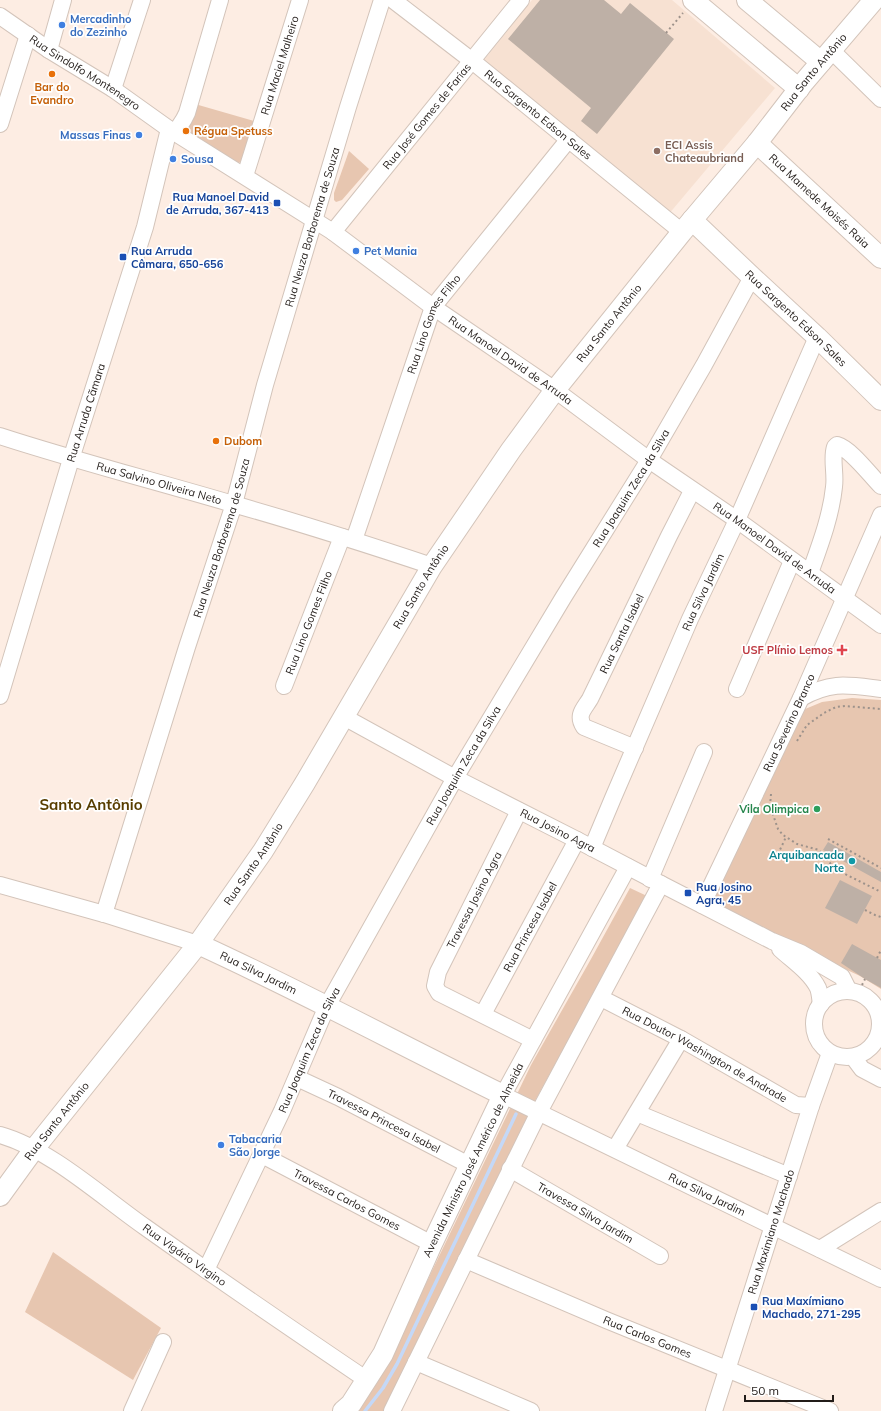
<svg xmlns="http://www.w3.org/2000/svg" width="881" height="1411" font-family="Mulish,sans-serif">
  <rect width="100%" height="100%" fill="#fdede3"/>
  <!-- built -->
  <polygon fill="#f7e1d2" points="532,0 672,0 775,88 668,215 484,60"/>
  <!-- green -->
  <g fill="#e7c6b0">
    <polygon points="195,104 254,121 242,160 238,164 188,137 185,127"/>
    <polygon points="349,151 369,169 342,200 336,202 334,200 334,193"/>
    <polygon points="852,698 881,700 881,989 860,976 707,905 798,712 822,702"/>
    <polygon points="630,888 647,896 536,1099 384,1411 355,1411 393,1352 531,1065 591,959"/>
    <polygon points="53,1252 161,1328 133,1380 25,1312"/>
  </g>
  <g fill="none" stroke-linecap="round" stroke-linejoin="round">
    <!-- stream -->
    <polyline stroke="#c4d8f7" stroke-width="3.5" points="365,1411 383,1388 397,1364 516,1114"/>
  </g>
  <!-- building -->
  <g fill="#beb0a6">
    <polygon points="540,0 604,0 621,14 630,3 674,39 597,134 581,121 591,108 508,39"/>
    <polygon points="828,842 881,872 881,882 823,850"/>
    <polygon points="840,880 872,896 857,924 825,908"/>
    <polygon points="852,944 881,960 881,988 865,979 841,963"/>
  </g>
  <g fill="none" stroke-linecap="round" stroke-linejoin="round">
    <defs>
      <g id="minor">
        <path id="s1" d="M 393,0 L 471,60 L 682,232"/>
        <path id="s2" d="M 0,16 L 49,50 L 113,89 L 169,129 L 333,232 L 433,307 L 555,390 L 649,460 L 737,520 L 881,625"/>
        <polyline points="49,50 63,0"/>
        <polyline points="832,51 881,99"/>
        <polyline points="113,89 142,0"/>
        <polyline points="0,124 28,35"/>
        <polyline points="175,133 184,119 187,113 220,0"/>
        <path id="s3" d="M 245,176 L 300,0"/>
        <path id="s4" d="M 333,232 L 521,0"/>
        <path id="s5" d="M 0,436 C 77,461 155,481 233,504 C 300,523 366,544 432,566"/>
        <path id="s6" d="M 354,540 L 433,307 L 569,139"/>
        <path d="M 810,573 C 820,545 831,516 834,487 C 836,474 831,458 835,447 L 837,445 C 851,449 870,475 881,486"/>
        <path id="s7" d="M 284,686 L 342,537"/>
        <polyline points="737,689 792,561"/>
        <path id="s8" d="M 0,696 L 71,459 L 145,227 L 169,129"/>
        <path d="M 801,698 C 832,681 847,685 881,689"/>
        <path id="s9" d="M 344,717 L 455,778 L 577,840 L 661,884 L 772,941 L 801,953 L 842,977 L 849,991"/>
        <path id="s10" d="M 635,748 L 584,727 C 576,715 584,709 590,699 L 669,536 L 692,491"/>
        <polyline points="519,811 438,972 435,986 439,993 533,1040"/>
        <path id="s11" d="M 592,848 L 613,798 L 690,619 L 737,520 L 817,337"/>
        <path id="s12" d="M 628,867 L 503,1095 L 881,1279"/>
        <polyline points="650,879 704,752"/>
        <polyline points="0,885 104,914 198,944"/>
        <path id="s13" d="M 702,905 L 801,698 L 881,515"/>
        <path id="s14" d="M 104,914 L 187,647 L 234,504 L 265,385 L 348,107 L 382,0"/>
        <path d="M 780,949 C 793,961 810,972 818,988 C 820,993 820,999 821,1004"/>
        <circle cx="847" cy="1024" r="33"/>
        <path id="s15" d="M 601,998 L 681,1039 L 796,1105 L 811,1106"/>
        <path id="s16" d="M 483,1014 L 577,840"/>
        <polyline points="853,1057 862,1069 881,1079"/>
        <path id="s17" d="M 297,1078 L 338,1097 L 469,1165"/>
        <polyline points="637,1113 789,1176"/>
        <path id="s18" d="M 0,1135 C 50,1149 102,1197 145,1227 C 218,1279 293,1330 367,1380"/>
        <polyline points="615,1149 681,1039"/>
        <path id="s19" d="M 262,1155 L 432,1244"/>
        <path id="s20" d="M 510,1169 L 660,1256"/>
        <polyline points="820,1249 881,1211"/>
        <path id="s21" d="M 466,1260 L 606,1320 L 830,1411"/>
        <path id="s22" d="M 206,1270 L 282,1111 L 327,1006 L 455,778 L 563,598 L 649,460 L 704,365 L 752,277"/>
        <polyline points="416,1362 531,1411"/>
        <polyline points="132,1411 163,1342"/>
        <polyline points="392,1411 539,1112 661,884"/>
        <path id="s23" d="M 714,1411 L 811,1106 L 830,1053"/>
      </g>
      <g id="major">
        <polyline points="693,0 799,89"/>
        <polyline points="747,0 821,62"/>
        <path id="s24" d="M 757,143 L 881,258"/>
        <path id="s25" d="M 692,220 L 752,277 L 817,337 L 881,400"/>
        <path id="s26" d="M 198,944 C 301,991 401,1045 503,1095 L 432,1244 L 383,1354 L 351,1404 L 343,1411"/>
        <path id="s27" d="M 0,1196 L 34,1149 L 198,944 L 263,851 L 305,783 L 432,566 L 511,450 L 555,390 L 682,232 L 757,143 L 804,82 L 874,0"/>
      </g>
    </defs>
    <!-- minor casing -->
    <use href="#minor" stroke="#d3c4ba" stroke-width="18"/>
    <!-- major casing -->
    <use href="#major" stroke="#d3c4ba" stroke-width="22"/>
    <!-- path -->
    <g stroke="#9d928b" stroke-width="2" stroke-dasharray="2 3" stroke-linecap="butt">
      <polyline points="666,33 683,13"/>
      <polyline points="797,741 807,725 824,713 836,707 845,706 881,709"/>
      <polyline points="771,794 770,806 778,829 783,835 797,844 819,850 835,869 881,892"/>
      <polyline points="828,839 881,868"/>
      <polyline points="778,854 786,837"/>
      <polyline points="865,910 875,915 881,917"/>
      <polyline points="877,958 881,950"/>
      <polyline points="862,985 865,979"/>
    </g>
    <!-- minor -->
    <use href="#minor" stroke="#fff" stroke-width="16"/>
    <!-- major -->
    <use href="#major" stroke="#fff" stroke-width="20"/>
  </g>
  <!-- markers -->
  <g fill="#3f7fe0" stroke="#fff" stroke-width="1.5">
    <circle cx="62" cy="25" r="4"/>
    <circle cx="139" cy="135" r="4"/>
    <circle cx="173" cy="159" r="4"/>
    <circle cx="356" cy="251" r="4"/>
    <circle cx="221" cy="1145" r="4"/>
  </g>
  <g fill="#e8710a" stroke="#fff" stroke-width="1.5">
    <circle cx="52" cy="74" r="4"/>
    <circle cx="186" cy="131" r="4"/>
    <circle cx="216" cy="441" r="4"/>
  </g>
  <circle fill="#8d6e63" stroke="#fff" stroke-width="1.5" cx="657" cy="151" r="4"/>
  <g fill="#1a4fb4" stroke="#fff" stroke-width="1.5">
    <rect x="273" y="199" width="8" height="8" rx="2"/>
    <rect x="119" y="253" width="8" height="8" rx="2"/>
    <rect x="684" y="889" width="8" height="8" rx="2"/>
    <rect x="750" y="1303" width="8" height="8" rx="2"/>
  </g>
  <path fill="#e0444e" stroke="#fff" stroke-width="1.5" d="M840 644h4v4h4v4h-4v4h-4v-4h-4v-4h4z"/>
  <circle fill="#2e9e5b" stroke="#fff" stroke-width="1.5" cx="817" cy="809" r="4"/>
  <circle fill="#0f9aa8" stroke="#fff" stroke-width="1.5" cx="852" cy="861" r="4"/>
  <g text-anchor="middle" stroke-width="3.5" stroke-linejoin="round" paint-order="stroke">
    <!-- shop labels -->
    <g font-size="11" font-weight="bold" fill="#366cbe" stroke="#fff" text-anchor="start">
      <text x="70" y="23">Mercadinho<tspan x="70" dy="13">do Zezinho</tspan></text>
      <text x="131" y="139" text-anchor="end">Massas Finas</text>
      <text x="181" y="163">Sousa</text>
      <text x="364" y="255">Pet Mania</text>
      <text x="229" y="1143">Tabacaria<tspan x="229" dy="13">São Jorge</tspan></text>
    </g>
    <!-- street labels -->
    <g font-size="11" fill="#221c19" stroke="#fff">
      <text dy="4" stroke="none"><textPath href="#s3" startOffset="116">Rua Maciel Malheiro</textPath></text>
      <text dy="4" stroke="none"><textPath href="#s27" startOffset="1390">Rua Santo Antônio</textPath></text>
      <text dy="4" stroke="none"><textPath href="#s2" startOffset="102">Rua Sindolfo Montenegro</textPath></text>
      <text dy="4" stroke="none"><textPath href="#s1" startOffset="185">Rua Sargento Edson Sales</textPath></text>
      <text dy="4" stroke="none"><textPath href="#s4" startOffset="149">Rua José Gomes de Farias</textPath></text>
      <text dy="4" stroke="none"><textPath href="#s24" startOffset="85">Rua Mamede Moisés Raia</textPath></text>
      <text dy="4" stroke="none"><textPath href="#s14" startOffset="718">Rua Neuza Borborema de Souza</textPath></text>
      <text dy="4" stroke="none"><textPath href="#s25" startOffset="143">Rua Sargento Edson Sales</textPath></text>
      <text dy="4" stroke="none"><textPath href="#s27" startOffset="1066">Rua Santo Antônio</textPath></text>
      <text dy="4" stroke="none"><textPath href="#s6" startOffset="231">Rua Lino Gomes Filho</textPath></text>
      <text dy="4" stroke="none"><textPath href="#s2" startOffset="616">Rua Manoel David de Arruda</textPath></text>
      <text dy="4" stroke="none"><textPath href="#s8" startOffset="296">Rua Arruda Cãmara</textPath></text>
      <text dy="4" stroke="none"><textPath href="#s5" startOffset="166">Rua Salvino Oliveira Neto</textPath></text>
      <text dy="4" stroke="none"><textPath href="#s22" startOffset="891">Rua Joaquim Zeca da Silva</textPath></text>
      <text dy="4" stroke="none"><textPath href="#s14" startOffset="394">Rua Neuza Borborema de Souza</textPath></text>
      <text dy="4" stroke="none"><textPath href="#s2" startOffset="940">Rua Manoel David de Arruda</textPath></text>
      <text dy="4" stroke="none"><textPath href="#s27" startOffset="742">Rua Santo Antônio</textPath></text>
      <text dy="4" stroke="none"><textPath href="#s11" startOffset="279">Rua Silva Jardim</textPath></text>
      <text dy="4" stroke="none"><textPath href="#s7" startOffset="68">Rua Lino Gomes Filho</textPath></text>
      <text dy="4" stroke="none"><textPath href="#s10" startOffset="159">Rua Santa Isabel</textPath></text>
      <text dy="4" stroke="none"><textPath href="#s13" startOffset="202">Rua Severino Branco</textPath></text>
      <text dy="4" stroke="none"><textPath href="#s22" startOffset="567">Rua Joaquim Zeca da Silva</textPath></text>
      <text dy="4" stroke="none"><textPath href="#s9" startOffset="242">Rua Josino Agra</textPath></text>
      <text dy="4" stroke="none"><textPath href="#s27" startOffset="418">Rua Santo Antônio</textPath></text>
      <text transform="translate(474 900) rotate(-63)" y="4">Travessa Josino Agra</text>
      <text dy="4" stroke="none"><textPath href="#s16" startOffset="99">Rua Princesa Isabel</textPath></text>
      <text dy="4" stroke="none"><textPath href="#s26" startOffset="67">Rua Silva Jardim</textPath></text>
      <text dy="4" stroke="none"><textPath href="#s22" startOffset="243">Rua Joaquim Zeca da Silva</textPath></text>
      <text dy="4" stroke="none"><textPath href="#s15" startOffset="118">Rua Doutor Washington de Andrade</textPath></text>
      <text dy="4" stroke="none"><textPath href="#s27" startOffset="94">Rua Santo Antônio</textPath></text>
      <text dy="4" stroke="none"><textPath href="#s17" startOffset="97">Travessa Princesa Isabel</textPath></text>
      <text transform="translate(473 1160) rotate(-64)" y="4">Avenida Ministro José Américo de Almeida</text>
      <text dy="4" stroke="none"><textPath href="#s12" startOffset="487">Rua Silva Jardim</textPath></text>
      <text dy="4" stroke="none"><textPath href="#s19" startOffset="96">Travessa Carlos Gomes</textPath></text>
      <text dy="4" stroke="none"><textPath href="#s20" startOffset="87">Travessa Silva Jardim</textPath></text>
      <text dy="4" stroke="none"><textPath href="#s23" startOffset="188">Rua Maximiano Machado</textPath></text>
      <text dy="4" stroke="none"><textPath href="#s18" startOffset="221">Rua Vigário Virgino</textPath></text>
      <text dy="4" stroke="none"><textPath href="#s21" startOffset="197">Rua Carlos Gomes</textPath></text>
    </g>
    <!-- food labels -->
    <g font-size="11" font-weight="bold" fill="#c56008" stroke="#fff" text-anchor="start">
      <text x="52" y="91" text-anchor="middle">Bar do<tspan x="52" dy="13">Evandro</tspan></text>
      <text x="194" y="135">Régua Spetuss</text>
      <text x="224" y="445">Dubom</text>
    </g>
    <!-- education labels -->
    <g font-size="11" font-weight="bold" fill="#785e54" stroke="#fff" text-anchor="start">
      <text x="665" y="149">ECI Assis<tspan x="665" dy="13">Chateaubriand</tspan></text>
    </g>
    <!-- transit labels -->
    <g font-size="11" font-weight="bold" fill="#164399" stroke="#fff" text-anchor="start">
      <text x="269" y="201" text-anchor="end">Rua Manoel David<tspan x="269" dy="13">de Arruda, 367-413</tspan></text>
      <text x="131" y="255">Rua Arruda<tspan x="131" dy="13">Câmara, 650-656</tspan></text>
      <text x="696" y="891">Rua Josino<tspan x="696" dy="13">Agra, 45</tspan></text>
      <text x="762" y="1305">Rua Maxímiano<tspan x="762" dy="13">Machado, 271-295</tspan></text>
    </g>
    <!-- health labels -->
    <g font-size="11" font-weight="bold" fill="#be3a42" stroke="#fff" text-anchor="end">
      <text x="833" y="654">USF Plínio Lemos</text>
    </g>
    <!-- leisure labels -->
    <g font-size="11" font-weight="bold" fill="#27864d" stroke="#fff" text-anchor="end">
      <text x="809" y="813">Vila Olimpica</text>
    </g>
    <!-- culture labels -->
    <g font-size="11" font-weight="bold" fill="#0d838f" stroke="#fff" text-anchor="end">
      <text x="844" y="859">Arquibancada<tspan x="844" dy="13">Norte</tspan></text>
    </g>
    <!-- district labels -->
    <g font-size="15" font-weight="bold" fill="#583e00" stroke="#fff">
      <text x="91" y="810">Santo Antônio</text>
    </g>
  </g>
  <!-- scale -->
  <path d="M745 1395v6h88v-6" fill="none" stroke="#221c19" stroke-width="2"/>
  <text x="751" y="1395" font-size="12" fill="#221c19" stroke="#ffffff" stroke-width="3" paint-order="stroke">50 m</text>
</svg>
